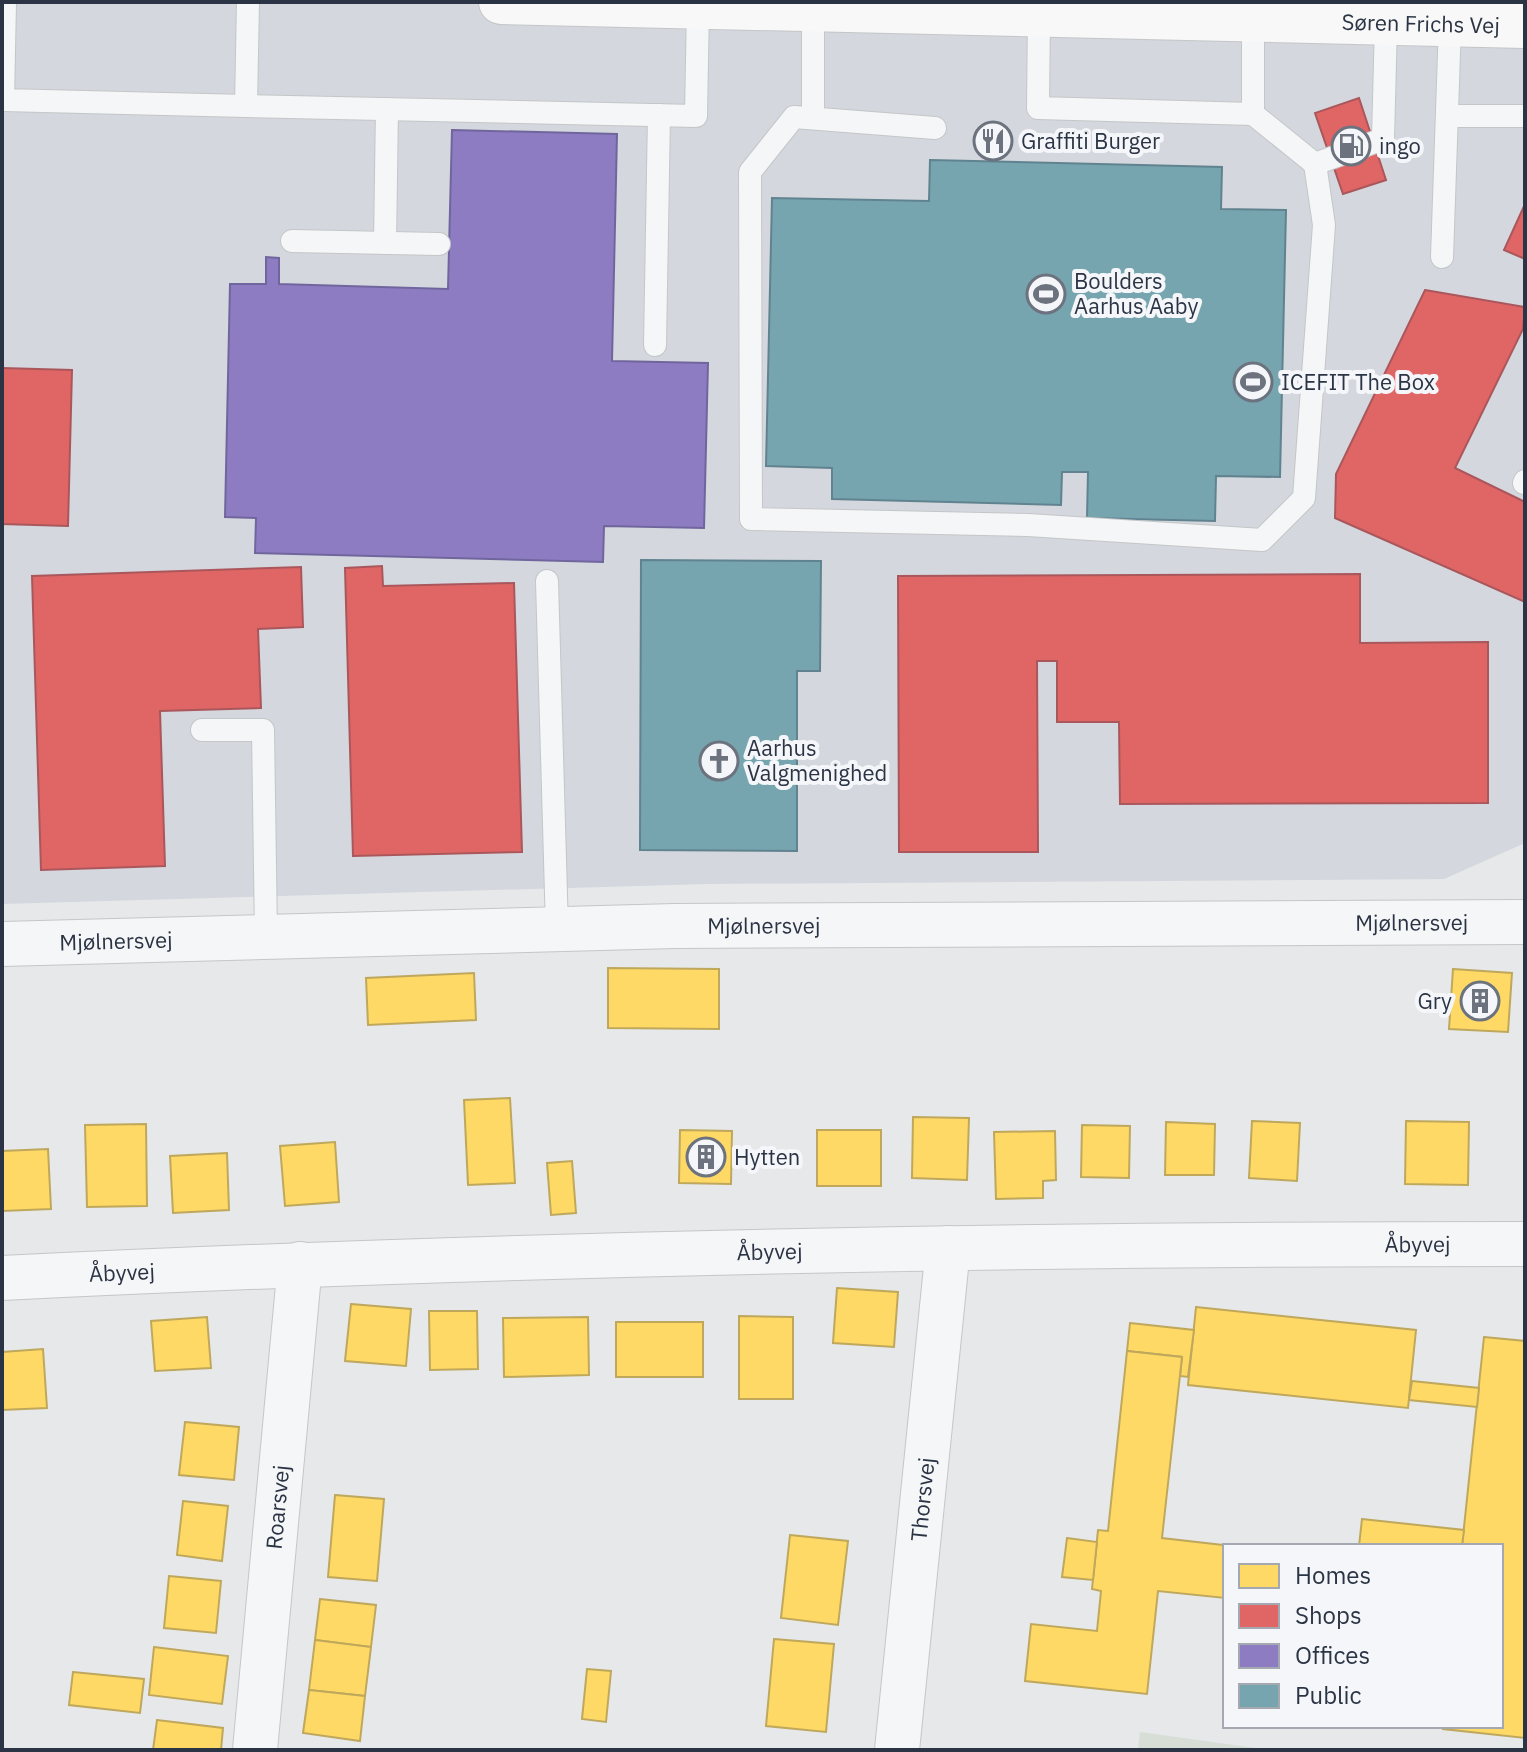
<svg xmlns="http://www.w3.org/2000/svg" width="1527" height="1752" font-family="'IBM Plex Sans',sans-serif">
  <rect width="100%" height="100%" fill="#e6e8ea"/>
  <!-- built -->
  <polygon fill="#d4d7dd" points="2,2 1525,2 1525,843 1444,879 707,884 2,904"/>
  <!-- pitch -->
  <polygon fill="#d6ded6" points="1140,1732 1270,1750 1138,1750"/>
  <!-- homes -->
  <g fill="#ffd966" stroke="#bfa85c" stroke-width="2">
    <polygon points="608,968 719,969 719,1029 608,1028"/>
    <polygon points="1453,969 1512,973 1508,1032 1449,1029"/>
    <polygon points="474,973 476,1020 368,1025 366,978"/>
    <polygon points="510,1098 515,1183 468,1185 464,1100"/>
    <polygon points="913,1117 969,1118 967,1180 912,1178"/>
    <polygon points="1252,1121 1300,1123 1297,1181 1249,1178"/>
    <polygon points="1406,1121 1469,1122 1468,1185 1405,1184"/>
    <polygon points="1166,1122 1215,1124 1214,1175 1165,1175"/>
    <polygon points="146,1124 147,1206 87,1207 85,1125"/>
    <polygon points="1082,1125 1130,1126 1129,1178 1081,1177"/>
    <polygon points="680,1130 732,1131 731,1184 679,1183"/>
    <rect x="817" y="1130" width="64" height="56"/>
    <polygon points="1055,1131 1056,1180 1043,1181 1043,1198 996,1199 994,1132"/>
    <polygon points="335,1142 339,1202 285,1206 280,1146"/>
    <polygon points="48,1149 51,1209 2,1211 2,1151"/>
    <polygon points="227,1153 229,1210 173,1213 170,1156"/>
    <polygon points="572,1161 576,1213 551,1215 547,1163"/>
    <polygon points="837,1288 898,1292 894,1347 833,1343"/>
    <polygon points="351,1304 411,1309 406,1366 345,1361"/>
    <polygon points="1196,1307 1416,1330 1408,1408 1188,1385"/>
    <polygon points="429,1311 477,1311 478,1369 430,1370"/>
    <polygon points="739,1316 793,1317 793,1399 739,1399"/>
    <polygon points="207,1317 211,1368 155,1371 151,1321"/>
    <polygon points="588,1317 589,1375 504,1377 503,1318"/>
    <rect x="616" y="1322" width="87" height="55"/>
    <polygon points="1130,1323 1194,1330 1188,1377 1180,1376 1182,1357 1127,1351"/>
    <polygon points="1484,1337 1525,1341 1525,1738 1443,1729 1443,1726 1501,1726 1501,1546 1462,1546"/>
    <polygon points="43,1349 47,1408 2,1410 2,1352"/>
    <polygon points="1127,1351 1182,1357 1162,1538 1232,1546 1225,1546 1225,1598 1158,1591 1147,1694 1025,1681 1031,1624 1097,1631 1101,1591 1092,1589 1098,1530 1108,1531"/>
    <polygon points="1412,1381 1479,1388 1477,1407 1409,1400"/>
    <polygon points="185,1422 239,1427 234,1480 179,1475"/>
    <polygon points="335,1495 384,1499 377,1581 328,1577"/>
    <polygon points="183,1501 228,1506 222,1561 177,1555"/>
    <polygon points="1362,1519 1464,1530 1462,1546 1359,1546"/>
    <polygon points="790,1535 848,1541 838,1625 781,1618"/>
    <polygon points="1067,1538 1097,1542 1093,1580 1062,1577"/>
    <polygon points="169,1576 221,1581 216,1633 164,1628"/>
    <polygon points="320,1599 376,1605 371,1647 315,1640"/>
    <polygon points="774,1639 834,1644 826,1732 766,1726"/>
    <polygon points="315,1640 371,1647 365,1696 309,1690"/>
    <polygon points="154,1647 228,1656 222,1704 149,1695"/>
    <polygon points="587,1669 611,1671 606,1722 582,1719"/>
    <polygon points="73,1672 144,1679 140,1713 69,1705"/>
    <polygon points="309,1690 365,1696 360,1741 303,1733"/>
    <polygon points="157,1720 223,1728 221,1750 153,1750"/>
  </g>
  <!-- shops -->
  <g fill="#e06666" stroke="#aa575c" stroke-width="2">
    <polygon points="1359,98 1386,180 1343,194 1315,113"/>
    <polygon points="1525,204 1525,259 1504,250"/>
    <polygon points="1425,290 1525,307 1523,329 1455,468 1525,502 1525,602 1335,518 1336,474"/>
    <polygon points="2,368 72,370 68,526 2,524"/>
    <polygon points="382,566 383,586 514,583 522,852 353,856 345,568"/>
    <polygon points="301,567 303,627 258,629 261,708 160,711 165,866 41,870 32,576"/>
    <polygon points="1360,574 1360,643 1488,642 1488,803 1120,804 1119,722 1057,722 1057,661 1037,661 1038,852 899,852 898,576"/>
  </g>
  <!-- offices -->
  <polygon fill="#8e7cc3" stroke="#70669d" stroke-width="2" points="452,130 617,134 612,361 708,363 704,528 604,526 603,562 255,553 256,518 225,517 230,284 266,284 266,257 279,258 279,284 448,289"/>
  <!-- public -->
  <g fill="#76a5af" stroke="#60838f" stroke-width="2">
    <polygon points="930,160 1222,167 1221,209 1286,210 1280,477 1216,476 1215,521 1087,518 1088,472 1062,472 1061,505 832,499 832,468 766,466 772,198 929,201"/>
    <polygon points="641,560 821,561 820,671 797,671 797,851 640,850"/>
  </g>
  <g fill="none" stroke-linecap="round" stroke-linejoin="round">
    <defs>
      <g id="lane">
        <polyline points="5,2 3,100 246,106 248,2"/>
        <polyline points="1039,13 1038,108 1253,114"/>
        <polyline points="1253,20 1253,114 1315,164 1383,139 1386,23"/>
        <polyline points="246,106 696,116 698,6"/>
        <polyline points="1448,116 1525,116"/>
        <polyline points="813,118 813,8"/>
        <polyline points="935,128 794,117 750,172 751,519 1028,525 1262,540 1304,498 1324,225 1315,164"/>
        <polyline points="292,241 439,244"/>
        <polyline points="385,243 387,109"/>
        <polyline points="1442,257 1450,24"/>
        <polyline points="655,345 659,115"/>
        <polyline points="1524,483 1525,481"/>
        <polyline points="547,581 557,929"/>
        <polyline points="202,730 263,730 266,936"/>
      </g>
      <g id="street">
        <path id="s1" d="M 2,944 L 675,926 L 1525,922"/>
        <path id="s2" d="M 2,1278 C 509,1253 1017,1244 1525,1244"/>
        <path id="s3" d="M 255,1750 L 300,1264"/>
        <path id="s4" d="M 897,1750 L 948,1248"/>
      </g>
      <g id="secondary">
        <path id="s5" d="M 501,2 L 1525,26"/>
      </g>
    </defs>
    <!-- lane casing -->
    <use href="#lane" stroke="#c4c6c8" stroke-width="24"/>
    <!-- street casing -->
    <use href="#street" stroke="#c4c6c8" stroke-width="46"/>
    <!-- secondary casing -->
    <use href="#secondary" stroke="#c4c6c8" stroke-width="46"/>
    <!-- lane -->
    <use href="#lane" stroke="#f5f6f7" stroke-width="22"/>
    <!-- street -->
    <use href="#street" stroke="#f5f6f7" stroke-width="44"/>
    <!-- secondary -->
    <use href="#secondary" stroke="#f8f8f8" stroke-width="44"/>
  </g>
  <!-- icons -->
  <defs>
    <symbol id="restaurant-ring" viewBox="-11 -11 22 22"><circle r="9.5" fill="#f4f6f9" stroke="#6c737f" stroke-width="1.5"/><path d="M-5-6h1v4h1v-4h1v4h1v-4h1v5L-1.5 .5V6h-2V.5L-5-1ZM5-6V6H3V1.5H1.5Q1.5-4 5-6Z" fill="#6c737f"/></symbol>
    <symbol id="fuel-ring" viewBox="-11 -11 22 22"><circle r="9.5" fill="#f4f6f9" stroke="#6c737f" stroke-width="1.5"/><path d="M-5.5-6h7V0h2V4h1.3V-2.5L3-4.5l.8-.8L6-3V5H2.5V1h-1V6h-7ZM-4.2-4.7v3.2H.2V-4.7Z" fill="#6c737f"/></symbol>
    <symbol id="stadium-ring" viewBox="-11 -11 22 22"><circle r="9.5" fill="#f4f6f9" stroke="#6c737f" stroke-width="1.5"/><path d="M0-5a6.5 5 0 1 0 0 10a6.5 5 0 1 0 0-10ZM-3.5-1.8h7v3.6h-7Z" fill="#6c737f"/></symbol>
    <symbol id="church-ring" viewBox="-11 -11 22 22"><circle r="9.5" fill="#f4f6f9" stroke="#6c737f" stroke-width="1.5"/><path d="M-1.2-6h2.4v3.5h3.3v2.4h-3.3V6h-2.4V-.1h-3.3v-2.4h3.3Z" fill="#6c737f"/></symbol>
    <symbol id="building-ring" viewBox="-11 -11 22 22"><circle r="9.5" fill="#f4f6f9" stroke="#6c737f" stroke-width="1.5"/><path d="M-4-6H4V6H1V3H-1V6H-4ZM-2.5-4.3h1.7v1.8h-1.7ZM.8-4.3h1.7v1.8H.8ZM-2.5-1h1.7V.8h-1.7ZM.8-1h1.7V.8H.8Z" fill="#6c737f"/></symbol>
  </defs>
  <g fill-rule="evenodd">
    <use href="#restaurant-ring" x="971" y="119" width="44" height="44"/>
    <use href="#fuel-ring" x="1329" y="124" width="44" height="44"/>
    <use href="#stadium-ring" x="1024" y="272" width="44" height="44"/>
    <use href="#stadium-ring" x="1231" y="360" width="44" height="44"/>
    <use href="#church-ring" x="697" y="739" width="44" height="44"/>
    <use href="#building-ring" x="1458" y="979" width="44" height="44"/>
    <use href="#building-ring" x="684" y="1135" width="44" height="44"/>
  </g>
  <g text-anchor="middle" stroke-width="8" stroke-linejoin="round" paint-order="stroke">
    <!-- street labels -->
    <g font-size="22" fill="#2b3445" stroke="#f4f6f9">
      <text dy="8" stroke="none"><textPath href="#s5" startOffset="920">Søren Frichs Vej</textPath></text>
      <text dy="8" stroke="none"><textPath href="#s1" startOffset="1410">Mjølnersvej</textPath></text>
      <text dy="8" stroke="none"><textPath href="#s1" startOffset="762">Mjølnersvej</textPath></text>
      <text dy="8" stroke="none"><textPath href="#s1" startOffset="114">Mjølnersvej</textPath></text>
      <text dy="8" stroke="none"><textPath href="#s2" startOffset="1416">Åbyvej</textPath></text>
      <text dy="8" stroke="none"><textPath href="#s2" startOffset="768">Åbyvej</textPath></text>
      <text dy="8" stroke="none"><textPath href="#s2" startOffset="120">Åbyvej</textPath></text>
      <text dy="8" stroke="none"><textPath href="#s4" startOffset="252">Thorsvej</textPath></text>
      <text dy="8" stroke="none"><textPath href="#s3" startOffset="244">Roarsvej</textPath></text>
    </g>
    <!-- poi labels -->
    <g font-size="22" fill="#2b3445" stroke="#f4f6f9" text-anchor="start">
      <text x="1021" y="149">Graffiti Burger</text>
      <text x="1379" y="154">ingo</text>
      <text x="1074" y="289">Boulders<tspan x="1074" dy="25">Aarhus Aaby</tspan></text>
      <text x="1281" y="390">ICEFIT The Box</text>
      <text x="747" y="756">Aarhus<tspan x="747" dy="25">Valgmenighed</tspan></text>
      <text x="1452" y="1009" text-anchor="end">Gry</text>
      <text x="734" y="1165">Hytten</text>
    </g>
  </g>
  <!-- border -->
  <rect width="1527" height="1752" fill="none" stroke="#2b3445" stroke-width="8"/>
  <!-- legend -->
  <rect x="1223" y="1544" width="280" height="184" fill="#f4f6f9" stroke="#a4a8b1" stroke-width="2"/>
  <rect x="1239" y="1564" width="40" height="24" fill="#ffd966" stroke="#a4a8b1" stroke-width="2"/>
  <text x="1295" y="1584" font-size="24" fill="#2b3445">Homes</text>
  <rect x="1239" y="1604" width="40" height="24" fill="#e06666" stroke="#a4a8b1" stroke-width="2"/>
  <text x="1295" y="1624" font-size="24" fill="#2b3445">Shops</text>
  <rect x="1239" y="1644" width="40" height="24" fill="#8e7cc3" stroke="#a4a8b1" stroke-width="2"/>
  <text x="1295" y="1664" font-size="24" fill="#2b3445">Offices</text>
  <rect x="1239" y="1684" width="40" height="24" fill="#76a5af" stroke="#a4a8b1" stroke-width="2"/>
  <text x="1295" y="1704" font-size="24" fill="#2b3445">Public</text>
</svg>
